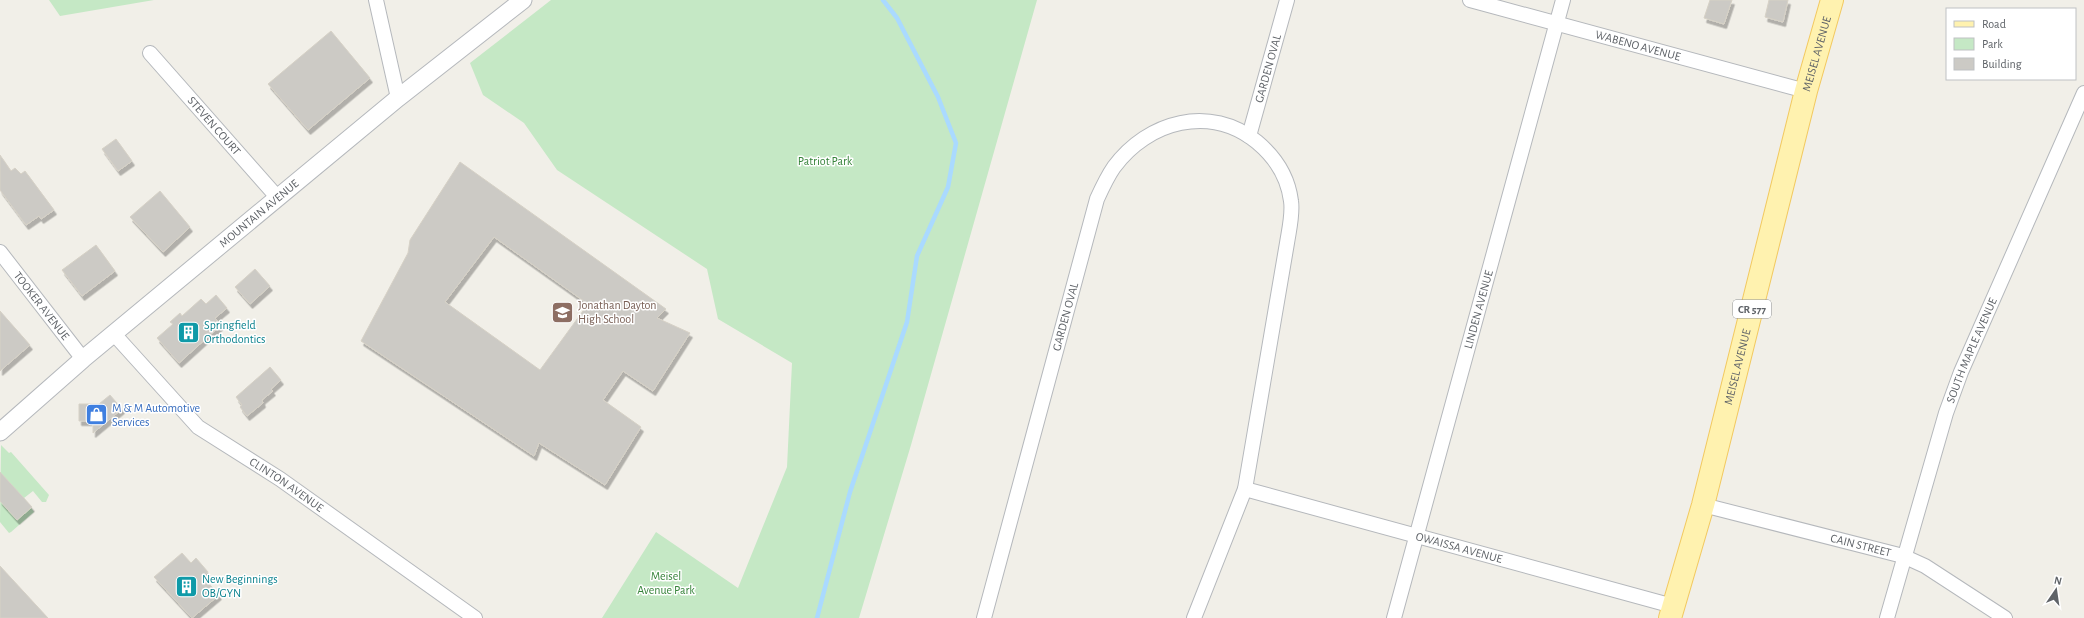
<svg xmlns="http://www.w3.org/2000/svg" width="2084" height="618" font-family="'Alegreya Sans',sans-serif">
  <defs>
    <filter id="shadow"><feDropShadow dx="2.5" dy="4.5" stdDeviation="0" flood-color="#0004"/></filter>
  </defs>
  <rect width="100%" height="100%" fill="#f1efe8"/>
  <!-- green -->
  <g fill="#c5e8c5">
    <polygon points="49,0 154,0 60,16"/>
    <polygon points="551,0 1037,0 911,445 859,618 602,618 656,532 738,588 787,467 792,363 718,319 707,269 557,170 524,123 483,95 470,63"/>
    <polygon points="1,445 9,453 11,452 49,495 46,502 42,502 33,491 24,498 34,512 11,532 9,533 0,522"/>
  </g>
  <g fill="none" stroke-linecap="round" stroke-linejoin="round">
    <!-- stream -->
    <polyline stroke="#aadaff" stroke-width="4.5" points="817,618 850,492 907,322 917,256 948,187 956,143 938,97 897,18 883,0"/>
  </g>
  <!-- building -->
  <g fill="#cccac5" stroke="#d6d1c6" fill-rule="evenodd" filter="url(#shadow)">
    <polygon points="1710,0 1732,0 1724,24 1704,18"/>
    <polygon points="1769,0 1788,0 1783,22 1765,17"/>
    <polygon points="331,31 370,78 308,130 268,84"/>
    <polygon points="116,139 132,161 118,171 102,149"/>
    <polygon points="0,155 11,171 15,168 21,174 25,171 54,210 41,219 39,216 26,225 0,190"/>
    <path d="M 460,162 L 666,309 L 657,318 L 690,333 L 653,391 L 623,371 L 603,400 L 641,427 L 605,485 L 539,443 L 534,456 L 361,341 L 408,253 L 410,240 ZM 494,237 L 588,304 L 540,370 L 445,302 Z"/>
    <polygon points="160,191 190,227 163,252 130,217"/>
    <polygon points="96,245 115,271 82,296 62,270"/>
    <polygon points="255,269 270,286 250,304 235,287"/>
    <polygon points="216,295 227,308 215,318 221,325 179,363 157,338 173,324 170,322 180,313 182,316 201,299 206,304"/>
    <polygon points="0,311 30,345 0,371"/>
    <polygon points="270,367 281,380 271,389 273,391 262,400 263,403 247,416 240,407 242,405 236,397"/>
    <polygon points="110,395 122,409 93,433 93,421 79,421 79,404 99,404"/>
    <polygon points="0,472 32,507 17,520 0,501"/>
    <polygon points="182,553 191,563 196,558 208,572 203,577 219,595 192,618 154,577"/>
    <polygon points="0,566 48,618 0,618"/>
  </g>
  <g fill="none" stroke-linecap="round" stroke-linejoin="round">
    <defs>
      <g id="minor">
        <polyline points="376,0 398,98"/>
        <path id="s1" d="M 1470,0 L 1806,91"/>
        <path id="s2" d="M 150,53 L 278,198"/>
        <path id="s3" d="M 1249,136 L 1287,0"/>
        <path id="s4" d="M 0,252 L 83,359"/>
        <path id="s5" d="M 114,334 L 198,427 L 280,479 L 475,618"/>
        <path id="s6" d="M 1245,489 L 1673,606"/>
        <path id="s7" d="M 1703,505 L 1903,556 L 1925,566 L 2005,618"/>
        <path id="s8" d="M 984,618 L 1097,199 C 1102,188 1107,177 1114,167 C 1148,121 1210,104 1257,142 C 1275,157 1288,177 1291,201 C 1293,214 1289,230 1287,243 L 1245,489 L 1194,618"/>
        <path id="s9" d="M 1394,618 L 1563,0"/>
        <path id="s10" d="M 1887,618 L 1946,413 L 1961,372 L 2084,93"/>
      </g>
      <g id="tertiary">
        <path id="s11" d="M 0,432 L 83,359 L 398,98 L 523,0"/>
      </g>
      <g id="primary">
        <path id="s12" d="M 1670,618 L 1703,505 L 1806,91 L 1832,0"/>
      </g>
    </defs>
    <!-- minor casing -->
    <use href="#minor" stroke="#b5b8bc" stroke-width="16"/>
    <!-- tertiary casing -->
    <use href="#tertiary" stroke="#b5b8bc" stroke-width="19"/>
    <!-- primary casing -->
    <use href="#primary" stroke="#f2c960" stroke-width="24"/>
    <!-- minor -->
    <use href="#minor" stroke="#fff" stroke-width="14"/>
    <!-- tertiary -->
    <use href="#tertiary" stroke="#fff" stroke-width="17"/>
    <!-- primary -->
    <use href="#primary" stroke="#fff2af" stroke-width="22"/>
  </g>
  <!-- icons -->
  <defs>
    <symbol id="school-square" viewBox="-11 -11 22 22"><rect x="-9" y="-9" width="18" height="18" rx="4" fill="#8d6e63" stroke="#fff"/><path d="M0-5L7-2L0 1L-7-2ZM-4 1L0 2.5L4 1V4Q0 6-4 4Z" fill="#fff"/></symbol>
    <symbol id="building-square" viewBox="-11 -11 22 22"><rect x="-9" y="-9" width="18" height="18" rx="4" fill="#0f9aa8" stroke="#fff"/><path d="M-4-6H4V6H1V3H-1V6H-4ZM-2.5-4.3h1.7v1.8h-1.7ZM.8-4.3h1.7v1.8H.8ZM-2.5-1h1.7V.8h-1.7ZM.8-1h1.7V.8H.8Z" fill="#fff"/></symbol>
    <symbol id="shop-square" viewBox="-11 -11 22 22"><rect x="-9" y="-9" width="18" height="18" rx="4" fill="#3f7fe0" stroke="#fff"/><path d="M-5-2.5h2.3a2.7 3.5 0 0 1 5.4 0H5L5.5 6h-11ZM-1.5-2.5h3a1.5 2.3 0 0 0-3 0Z" fill="#fff"/></symbol>
  </defs>
  <g fill-rule="evenodd">
    <use href="#school-square" x="550" y="300" width="25" height="25"/>
    <use href="#building-square" x="176" y="320" width="25" height="25"/>
    <use href="#shop-square" x="84" y="402" width="25" height="25"/>
    <use href="#building-square" x="174" y="574" width="25" height="25"/>
  </g>
  <g text-anchor="middle" stroke-width="3" stroke-linejoin="round" paint-order="stroke">
    <!-- shield labels -->
    <rect fill="#fff" stroke="#8f9295" stroke-width="1" x="1733" y="300" width="38" height="18" rx="3"/>
    <g font-size="11" font-weight="bold" fill="#5f6368">
      <text x="1752" y="313">CR 577</text>
    </g>
    <!-- street labels -->
    <g font-size="12" fill="#5f6368" stroke="#fff">
      <text dy="4" stroke="none"><textPath href="#s1" startOffset="174">WABENO AVENUE</textPath></text>
      <text dy="4" stroke="none"><textPath href="#s12" startOffset="583">MEISEL AVENUE</textPath></text>
      <text dy="4" stroke="none"><textPath href="#s3" startOffset="70">GARDEN OVAL</textPath></text>
      <text dy="4" stroke="none"><textPath href="#s2" startOffset="97">STEVEN COURT</textPath></text>
      <text dy="4" stroke="none"><textPath href="#s11" startOffset="339">MOUNTAIN AVENUE</textPath></text>
      <text dy="4" stroke="none"><textPath href="#s4" startOffset="68">TOOKER AVENUE</textPath></text>
      <text dy="4" stroke="none"><textPath href="#s9" startOffset="320">LINDEN AVENUE</textPath></text>
      <text dy="4" stroke="none"><textPath href="#s8" startOffset="312">GARDEN OVAL</textPath></text>
      <text dy="4" stroke="none"><textPath href="#s10" startOffset="281">SOUTH MAPLE AVENUE</textPath></text>
      <text dy="4" stroke="none"><textPath href="#s12" startOffset="260">MEISEL AVENUE</textPath></text>
      <text dy="4" stroke="none"><textPath href="#s5" startOffset="231">CLINTON AVENUE</textPath></text>
      <text dy="4" stroke="none"><textPath href="#s7" startOffset="163">CAIN STREET</textPath></text>
      <text dy="4" stroke="none"><textPath href="#s6" startOffset="222">OWAISSA AVENUE</textPath></text>
    </g>
    <!-- park labels -->
    <g font-size="12" fill="#348238" stroke="#fff">
      <text x="825" y="165">Patriot Park</text>
      <text x="666" y="580">Meisel<tspan x="666" dy="14">Avenue Park</tspan></text>
    </g>
    <!-- education labels -->
    <g font-size="12" fill="#785e54" stroke="#fff" text-anchor="start">
      <text x="578" y="309">Jonathan Dayton<tspan x="578" dy="14">High School</tspan></text>
    </g>
    <!-- culture labels -->
    <g font-size="12" fill="#0d838f" stroke="#fff" text-anchor="start">
      <text x="204" y="329">Springfield<tspan x="204" dy="14">Orthodontics</tspan></text>
      <text x="202" y="583">New Beginnings<tspan x="202" dy="14">OB/GYN</tspan></text>
    </g>
    <!-- shop labels -->
    <g font-size="12" fill="#366cbe" stroke="#fff" text-anchor="start">
      <text x="112" y="412">M &amp; M Automotive<tspan x="112" dy="14">Services</tspan></text>
    </g>
  </g>
  <!-- legend -->
  <rect x="1946" y="8" width="130" height="72" fill="#ffffff" stroke="#bfc1c3"/>
  <rect x="1954" y="21" width="20" height="6" fill="#fff2af" stroke="#bfc1c3"/>
  <text x="1982" y="28" font-size="12" fill="#5f6368">Road</text>
  <rect x="1954" y="38" width="20" height="12" fill="#c5e8c5" stroke="#bfc1c3"/>
  <text x="1982" y="48" font-size="12" fill="#5f6368">Park</text>
  <rect x="1954" y="58" width="20" height="12" fill="#cccac5" stroke="#bfc1c3"/>
  <text x="1982" y="68" font-size="12" fill="#5f6368">Building</text>
  <!-- north arrow -->
  <g transform="translate(2056 590) rotate(13)" stroke="#ffffff" stroke-width="3" paint-order="stroke">
  <path d="M0-3L7 15L0 10L-7 15Z" fill="#5f6368"/>
  <text y="-6" font-size="11" font-weight="bold" text-anchor="middle" fill="#5f6368">N</text>
  </g>
</svg>
